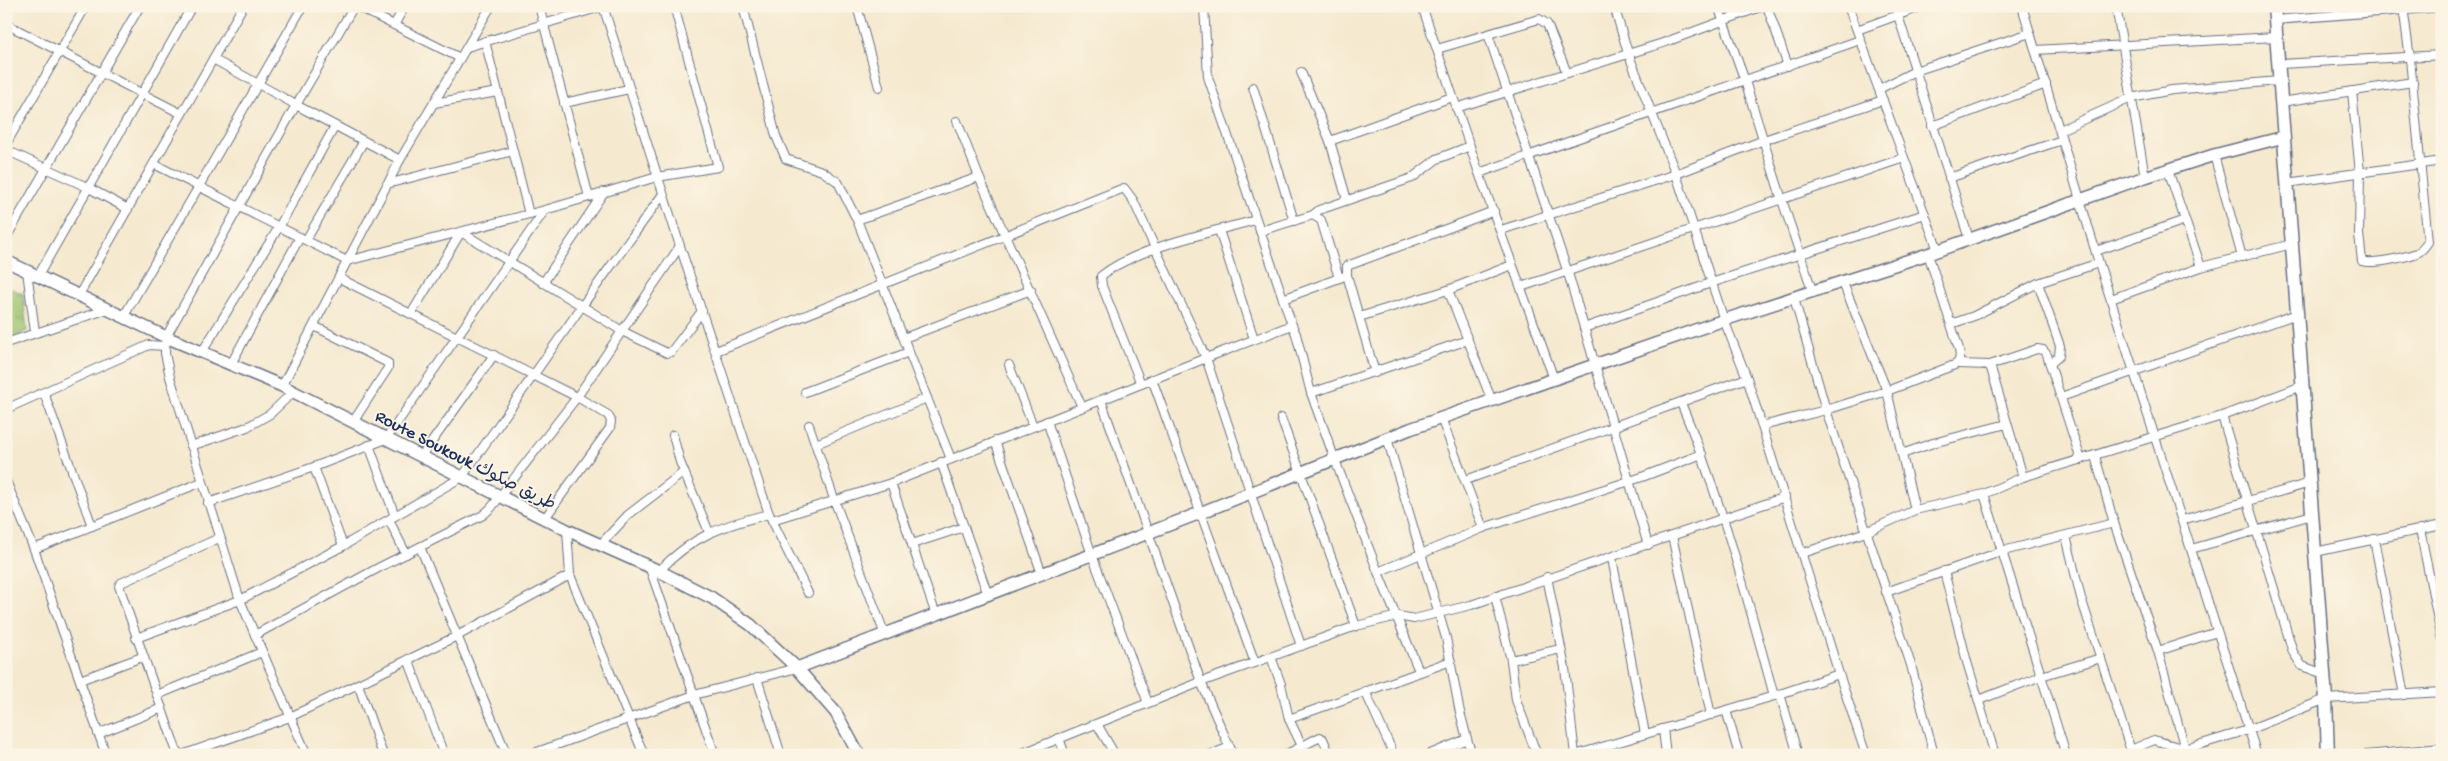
<svg xmlns="http://www.w3.org/2000/svg" width="2448" height="761" font-family="'Gochi Hand','Playpen Sans Arabic',sans-serif">
  <defs>
    <pattern id="park-tufts" width="24" height="20" patternUnits="userSpaceOnUse" patternTransform="scale(1.25)"><rect width="24" height="20" fill="#9cc36e"/><path d="M3 7l-1-3M5 7V3M7 7l1-3M15 17l-1-3M17 17v-4M19 17l1-3" fill="none" stroke="#7e9f5e"/></pattern>
  </defs>
  <rect width="100%" height="100%" fill="#fcf5e5"/>
  <filter id="ink" filterUnits="userSpaceOnUse"><feTurbulence type="fractalNoise" baseFrequency=".02" numOctaves="2"/><feDisplacementMap in="SourceGraphic" scale="10" xChannelSelector="R" yChannelSelector="G"/><feConvolveMatrix kernelMatrix="1 2 1 2 8 2 1 2 1" color-interpolation-filters="sRGB"/></filter>
  <filter id="wash" filterUnits="userSpaceOnUse"><feTurbulence type="fractalNoise" baseFrequency=".0096" numOctaves="4" result="noise"/><feDisplacementMap in="SourceGraphic" scale="20" xChannelSelector="R" yChannelSelector="G"/><feGaussianBlur stdDeviation="1.12" result="paint"/><feColorMatrix in="noise" values="0 0 0 0 0 0 0 0 0 0 0 0 0 0 0 0 0 1.4 0 .05"/><feComposite in="paint" operator="in"/></filter>
  <g filter="url(#wash)">
    <rect width="100%" height="100%" fill="#f5e9cf"/>
    <!-- park -->
    <polygon fill="url(#park-tufts)" stroke="#5c7966" points="6,286 23,294 27,331 6,340"/>
  </g>
  <g filter="url(#ink)">
    <g fill="none" stroke-linecap="round" stroke-linejoin="round">
      <defs>
        <g id="street">
          <polyline points="356,6 460,58"/>
          <polyline points="539,6 589,197"/>
          <polyline points="743,6 776,136 786,159 822,171 838,182 857,220"/>
          <polyline points="857,6 879,87"/>
          <polyline points="1204,6 1208,77 1292,325"/>
          <polyline points="1422,6 1479,173 1554,379"/>
          <polyline points="1718,6 1745,81 1782,200 1813,293"/>
          <polyline points="1767,6 1788,66"/>
          <polyline points="1848,6 1938,250"/>
          <polyline points="1895,6 1969,239"/>
          <polyline points="2022,6 2099,263 2257,755"/>
          <polyline points="2116,6 2145,177"/>
          <polyline points="2275,20 2442,7"/>
          <polyline points="6,24 182,114"/>
          <polyline points="394,25 405,6"/>
          <polyline points="1857,30 1923,6"/>
          <polyline points="1488,34 1568,273 1648,545"/>
          <polyline points="485,41 529,214"/>
          <polyline points="467,47 604,6"/>
          <polyline points="1437,49 1539,19 1547,24 1567,73"/>
          <polyline points="2035,50 2276,37"/>
          <polyline points="213,59 296,105 354,6"/>
          <polyline points="2278,64 2442,55"/>
          <polyline points="1301,72 1330,141 1347,200"/>
          <polyline points="1253,87 1294,221"/>
          <polyline points="1879,89 1915,71 2030,33"/>
          <path d="M 2352,91 L 2360,173 L 2359,234 L 2362,261 C 2372,265 2406,257 2417,253 C 2422,251 2425,246 2428,242 L 2410,59 L 2403,6"/>
          <polyline points="2281,102 2413,82"/>
          <polyline points="434,103 498,92"/>
          <polyline points="564,103 629,89"/>
          <polyline points="1456,108 1663,43 1763,6"/>
          <polyline points="957,121 979,177 1082,407"/>
          <polyline points="1932,126 2046,84"/>
          <polyline points="2060,130 2131,98 2172,90 2279,81"/>
          <polyline points="1330,141 1452,97"/>
          <polyline points="6,144 86,6"/>
          <polyline points="6,150 87,187 128,209"/>
          <polyline points="2214,155 2242,257"/>
          <polyline points="154,164 347,261 545,210 657,177 718,167 674,6"/>
          <polyline points="2168,170 2201,267"/>
          <polyline points="1479,173 1860,40"/>
          <polyline points="1949,178 2062,140"/>
          <polyline points="2287,183 2442,161"/>
          <polyline points="387,184 513,151"/>
          <polyline points="1313,215 1319,210 1412,178 1437,159 1470,146"/>
          <polyline points="1219,230 1254,339"/>
          <polyline points="1501,230 1676,174 1628,53 1614,6"/>
          <polyline points="1260,231 1313,215 1321,220 1339,278"/>
          <polyline points="6,238 140,6"/>
          <polyline points="306,240 364,141"/>
          <polyline points="680,246 769,514 808,593"/>
          <polyline points="2096,251 2185,220"/>
          <polyline points="27,271 35,332"/>
          <polyline points="38,276 192,6"/>
          <polyline points="339,278 577,397 608,415 611,421 610,428 545,518"/>
          <polyline points="543,283 604,192"/>
          <polyline points="1843,283 1887,391 1915,510"/>
          <polyline points="2038,283 2060,346 2059,356 2050,364"/>
          <polyline points="1521,287 1904,158"/>
          <polyline points="1448,290 1492,401"/>
          <polyline points="79,295 243,6"/>
          <polyline points="1794,298 1826,410 1911,665 1934,755"/>
          <polyline points="1283,299 1342,277"/>
          <polyline points="2111,299 2201,267 2292,244"/>
          <polyline points="411,314 461,232 582,306 663,194"/>
          <polyline points="124,316 303,6"/>
          <polyline points="1359,317 1448,290 1512,265"/>
          <polyline points="1951,324 1974,316 2038,283 2099,263"/>
          <polyline points="314,326 388,363 388,368 353,422"/>
          <polyline points="1584,328 1711,283 1925,214"/>
          <polyline points="904,338 1031,290"/>
          <polyline points="6,343 108,309"/>
          <polyline points="716,351 1124,188 1133,200 1206,358 1292,325 1296,334 1311,393 1335,460 1378,572 1419,671"/>
          <polyline points="202,352 279,227 335,126"/>
          <polyline points="231,364 300,237"/>
          <polyline points="1957,364 1990,365 2023,477"/>
          <polyline points="1009,365 1033,426"/>
          <polyline points="1990,365 2037,349 2043,350 2047,355 2081,460"/>
          <polyline points="1375,373 1347,275 1347,266 1494,211"/>
          <polyline points="1152,379 1255,663"/>
          <path d="M 1141,384 L 1102,286 L 1101,276 C 1135,248 1212,232 1256,220"/>
          <polyline points="282,386 400,160 491,6"/>
          <polyline points="805,392 909,352"/>
          <polyline points="44,393 92,526"/>
          <polyline points="1311,393 1468,340"/>
          <polyline points="2061,397 2297,314"/>
          <path d="M 1681,403 C 1721,498 1747,597 1774,696"/>
          <polyline points="6,409 149,345 165,346"/>
          <polyline points="2222,416 2293,652 2302,666 2324,674"/>
          <polyline points="1281,418 1356,626"/>
          <polyline points="1441,418 1483,528"/>
          <polyline points="1047,421 1092,555 1148,703"/>
          <polyline points="809,425 835,502 885,635"/>
          <polyline points="1762,426 1826,410 1887,391 1957,364 1960,357 1959,349 1928,254"/>
          <polyline points="673,435 680,462 709,532"/>
          <polyline points="1387,438 1446,638 1459,708 1467,739"/>
          <polyline points="995,441 1042,574"/>
          <polyline points="816,444 927,398"/>
          <polyline points="369,445 395,516"/>
          <polyline points="191,446 247,427 270,414 293,392"/>
          <polyline points="1902,454 1933,443 2007,424"/>
          <polyline points="2095,456 2114,523 2158,651 2185,749"/>
          <polyline points="421,457 494,355"/>
          <polyline points="951,459 857,220 979,177"/>
          <polyline points="941,462 988,595"/>
          <polyline points="314,467 343,546"/>
          <polyline points="1466,480 1747,378"/>
          <polyline points="6,481 34,549 106,755"/>
          <polyline points="891,483 936,615"/>
          <polyline points="1984,494 2066,755"/>
          <polyline points="208,503 314,467 386,439 545,210"/>
          <polyline points="389,520 406,554"/>
          <polyline points="772,520 891,483 1101,400"/>
          <polyline points="2182,520 2310,483"/>
          <polyline points="2420,529 2442,640"/>
          <polyline points="567,530 570,575 644,755"/>
          <polyline points="1672,536 1711,715"/>
          <polyline points="2066,536 2081,598 2132,754"/>
          <polyline points="2374,539 2404,695"/>
          <polyline points="912,544 964,527"/>
          <polyline points="600,545 628,515 684,472"/>
          <polyline points="420,547 507,755"/>
          <polyline points="34,549 202,482"/>
          <polyline points="2191,549 2312,515"/>
          <polyline points="2315,552 2442,525"/>
          <polyline points="1803,553 1866,532 1915,510 1984,494 2023,477 2222,416 2302,386"/>
          <polyline points="1612,558 1645,734"/>
          <polyline points="649,566 715,755"/>
          <path d="M 659,571 C 692,536 723,525 769,514"/>
          <polyline points="1944,571 1967,662 1995,755"/>
          <polyline points="1378,572 1483,528 1642,477 1702,454"/>
          <polyline points="1547,577 1565,668 1575,755"/>
          <polyline points="1886,592 2003,551 2114,523"/>
          <polyline points="1495,596 1511,660 1516,700 1537,755"/>
          <polyline points="255,635 380,567 483,515 491,508 577,397 680,246 603,6"/>
          <polyline points="136,638 240,600 343,546 462,477 582,306 622,331 667,353 671,352 702,311"/>
          <polyline points="2158,651 2217,632"/>
          <polyline points="1271,657 1281,684 1289,719 1302,746"/>
          <polyline points="408,659 444,755"/>
          <polyline points="1511,660 1561,649"/>
          <polyline points="757,678 781,755"/>
          <polyline points="80,680 142,657"/>
          <polyline points="358,684 383,755"/>
          <polyline points="1365,691 1394,755"/>
          <polyline points="1780,694 1798,755"/>
          <polyline points="157,695 262,652"/>
          <polyline points="1979,700 2041,676 2101,658"/>
          <polyline points="1726,710 1739,755"/>
          <polyline points="1289,719 1451,661"/>
          <polyline points="1097,724 1115,755"/>
          <polyline points="1663,729 1666,755"/>
          <polyline points="98,734 162,708"/>
          <polyline points="1059,738 1065,755"/>
          <polyline points="2131,750 2154,740 2185,749 2248,730 2326,699 2442,692"/>
          <polyline points="178,755 119,586 121,583 219,538"/>
          <polyline points="182,755 290,717 459,635 570,575"/>
          <polyline points="307,755 240,600 170,377 165,353 166,337 296,105 400,160"/>
          <polyline points="529,755 694,695 797,668"/>
          <polyline points="1018,755 1201,682 1356,626 1398,616 1414,619 1471,605 1785,497"/>
          <polyline points="1210,755 1230,747"/>
          <polyline points="1233,755 1201,682 1101,400 1206,358 1301,646"/>
          <polyline points="1285,755 1320,737 1323,739 1330,755"/>
          <polyline points="1428,755 1467,739 1472,755"/>
          <polyline points="1575,755 1774,696 1839,674"/>
          <polyline points="1866,755 1839,674 1747,378 1724,320 1676,174 1764,140 1883,100"/>
          <polyline points="2366,755 2442,748"/>
        </g>
        <g id="secondary">
          <polyline points="6,261 166,337 282,386 567,530 659,571 712,598 751,625 797,668 836,713 859,755"/>
          <polyline points="797,668 1200,513 1410,429 1724,320 1928,254 2145,177 2214,155 2284,137"/>
        </g>
        <polyline id="primary" points="2274,6 2326,699 2328,755"/>
      </defs>
      <!-- street casing -->
      <use href="#street" stroke="#677086" stroke-width="10"/>
      <!-- secondary casing -->
      <use href="#secondary" stroke="#677086" stroke-width="14"/>
      <!-- primary casing -->
      <use href="#primary" stroke="#677086" stroke-width="15"/>
      <!-- street -->
      <use href="#street" stroke="#fff" stroke-width="8"/>
      <!-- secondary -->
      <use href="#secondary" stroke="#fff" stroke-width="11"/>
      <!-- primary -->
      <use href="#primary" stroke="#fff" stroke-width="12"/>
    </g>
  </g>
  <g text-anchor="middle" stroke-width="4" stroke-linejoin="round" paint-order="stroke">
    <!-- street labels -->
    <g font-size="18" fill="#1b2f5e" stroke="#fcf5e5">
      <text transform="translate(466 459) rotate(27)" y="6">Route Soukouk طريق صكوك</text>
    </g>
  </g>
  <!-- margin -->
  <rect width="2448" height="761" fill="none" stroke="#fcf5e5" stroke-width="25"/>
</svg>
